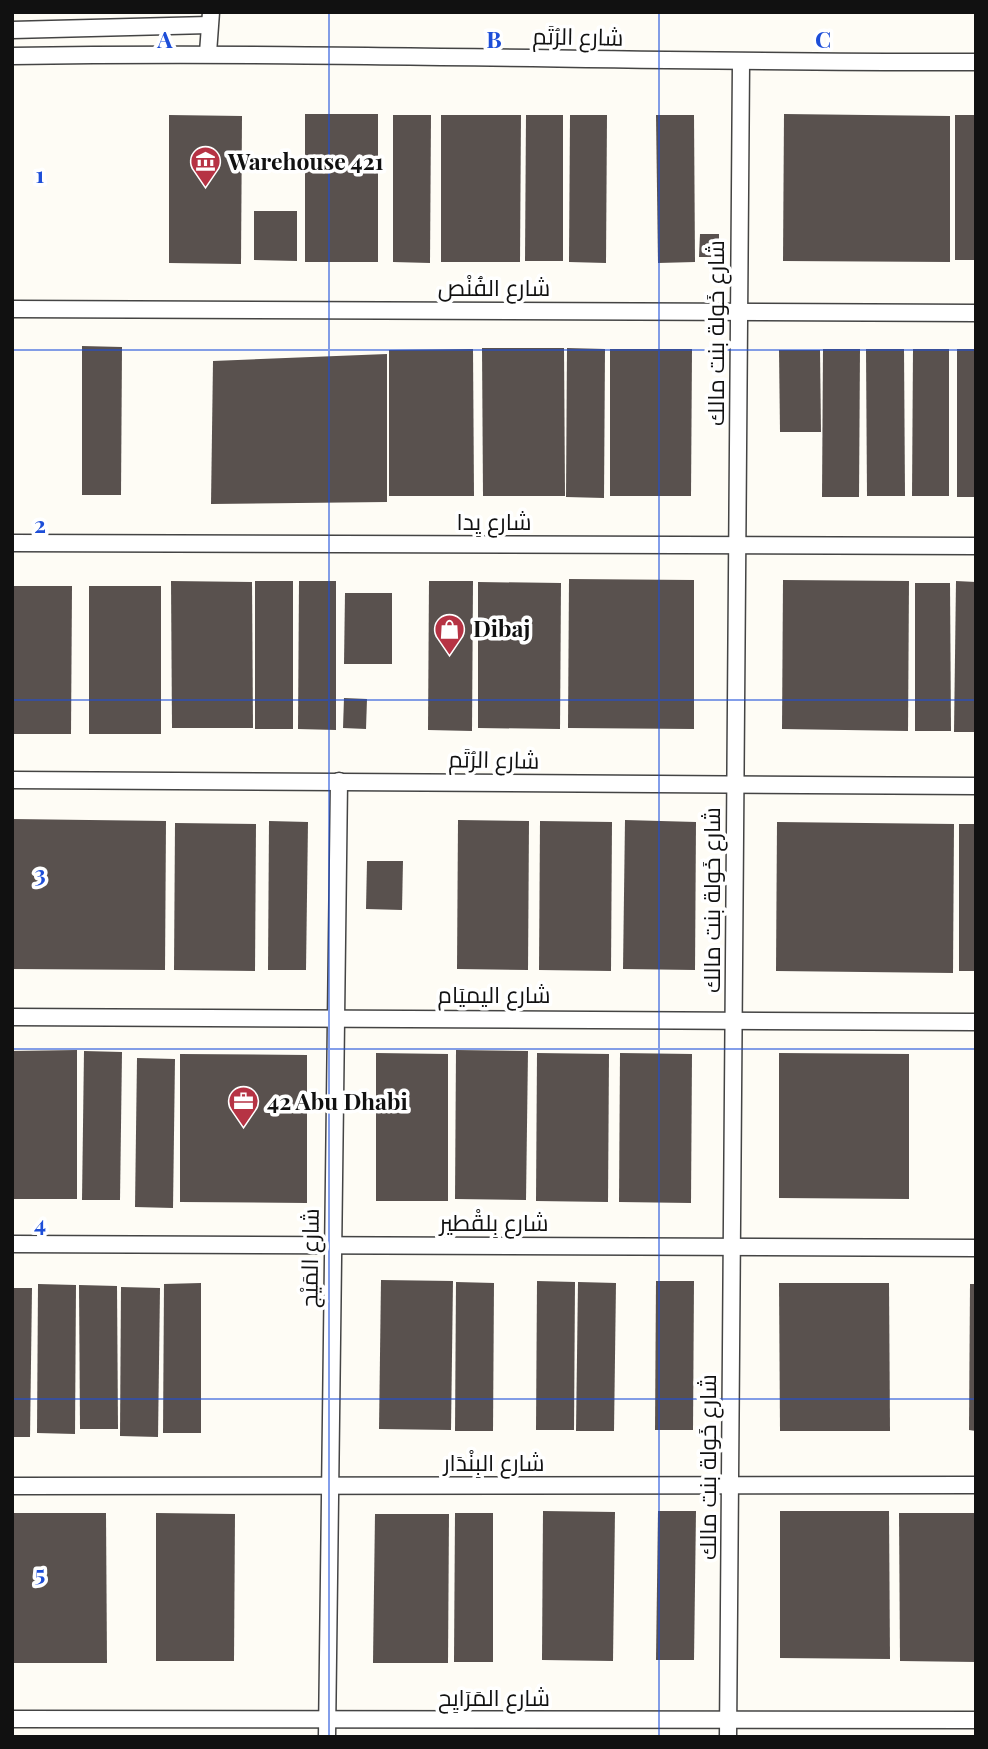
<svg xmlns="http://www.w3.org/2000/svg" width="988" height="1749" font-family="'Playfair Display',Cairo,serif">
  <rect width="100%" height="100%" fill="#fefcf5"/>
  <!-- building -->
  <g fill="#59514e">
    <rect x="305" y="114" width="73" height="148"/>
    <polygon points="784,114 950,116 950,262 783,261"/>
    <polygon points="169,115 242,116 241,264 169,263"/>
    <polygon points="393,115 431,115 430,263 393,262"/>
    <polygon points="441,115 521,115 520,262 441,262"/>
    <polygon points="526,115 563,115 563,261 525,261"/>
    <polygon points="570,115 607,115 606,263 569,262"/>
    <polygon points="656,115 694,115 695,262 658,263"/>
    <rect x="955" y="115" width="21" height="145"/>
    <polygon points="254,211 297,211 297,261 254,260"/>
    <polygon points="700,234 719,234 719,257 699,257"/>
    <polygon points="82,346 122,347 121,495 82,495"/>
    <polygon points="482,348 564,348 565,496 483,496"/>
    <polygon points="567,348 605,349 604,498 566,497"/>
    <polygon points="473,349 474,496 389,496 389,350"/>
    <polygon points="610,349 692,349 691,496 610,496"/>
    <polygon points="823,349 860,349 859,497 822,497"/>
    <polygon points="866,349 904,349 905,496 867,496"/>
    <polygon points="913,349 949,349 949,496 912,496"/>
    <rect x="957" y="349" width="19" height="148"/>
    <polygon points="779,350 820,350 821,432 780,432"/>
    <polygon points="387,354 387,502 211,504 213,361"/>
    <polygon points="569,579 694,580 694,729 568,728"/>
    <polygon points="783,580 909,581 908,731 782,729"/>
    <polygon points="171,581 252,582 253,728 172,728"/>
    <rect x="255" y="581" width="38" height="148"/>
    <polygon points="299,581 336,581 336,730 298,729"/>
    <polygon points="429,581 473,581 472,731 428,730"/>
    <polygon points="956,581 976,582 976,732 954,732"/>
    <polygon points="478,582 561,583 560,729 478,728"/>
    <polygon points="915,583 950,583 951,731 915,731"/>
    <polygon points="12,586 72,586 71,734 12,734"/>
    <rect x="89" y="586" width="72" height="148"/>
    <polygon points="345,593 392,593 392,664 344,664"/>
    <polygon points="344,698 367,699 366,729 343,728"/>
    <polygon points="12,819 166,821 165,970 12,969"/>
    <polygon points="458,820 529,821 528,970 457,969"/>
    <polygon points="625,820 696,822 695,970 623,969"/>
    <polygon points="269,821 308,822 306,970 268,970"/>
    <polygon points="540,821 612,822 611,971 539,970"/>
    <polygon points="777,822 954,824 953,973 776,971"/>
    <polygon points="175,823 256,824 255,971 174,970"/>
    <rect x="959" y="824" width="17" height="147"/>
    <polygon points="367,861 403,861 402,910 366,909"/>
    <polygon points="77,1050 77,1199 12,1199 12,1051"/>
    <polygon points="456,1050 528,1051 526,1200 455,1199"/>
    <polygon points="84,1051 122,1052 120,1200 82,1200"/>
    <polygon points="376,1053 448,1054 448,1201 376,1201"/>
    <polygon points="537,1053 609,1054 608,1202 536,1201"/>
    <polygon points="620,1053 692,1054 691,1203 619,1202"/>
    <polygon points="779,1053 909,1054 909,1199 779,1198"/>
    <polygon points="180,1054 307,1055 307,1203 180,1202"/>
    <polygon points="137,1058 175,1059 173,1208 135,1207"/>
    <polygon points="381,1280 453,1281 451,1430 379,1429"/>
    <polygon points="537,1281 575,1282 574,1430 536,1430"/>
    <polygon points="656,1281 694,1281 693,1430 655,1430"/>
    <polygon points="456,1282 494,1283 493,1431 455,1431"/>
    <polygon points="578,1282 616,1283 614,1431 576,1431"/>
    <polygon points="201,1283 201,1433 163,1433 164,1284"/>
    <polygon points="779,1283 889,1283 890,1431 780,1431"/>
    <polygon points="38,1284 76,1285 75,1434 37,1433"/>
    <polygon points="970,1284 976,1284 976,1431 969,1430"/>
    <polygon points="79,1285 117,1286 118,1429 80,1429"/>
    <polygon points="121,1287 160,1288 158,1437 120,1436"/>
    <polygon points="12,1288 32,1288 30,1437 12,1437"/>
    <polygon points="543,1511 615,1512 613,1661 542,1660"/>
    <polygon points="658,1511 696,1511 694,1660 656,1660"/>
    <polygon points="780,1511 889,1511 890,1659 780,1658"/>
    <polygon points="12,1513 106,1513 107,1663 12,1663"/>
    <polygon points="156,1513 235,1514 234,1661 156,1661"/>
    <polygon points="455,1513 493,1513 493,1662 454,1662"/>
    <polygon points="899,1513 976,1513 976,1662 900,1661"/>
    <polygon points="375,1514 449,1514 448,1663 373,1663"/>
  </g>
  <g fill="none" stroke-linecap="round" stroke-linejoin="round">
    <defs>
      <g id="street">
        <polyline points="12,30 209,25"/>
        <polyline points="208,53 211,12"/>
        <path d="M 12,56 C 333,51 655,63 976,62"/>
        <polyline points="12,309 976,313"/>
        <polyline points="12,543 976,546"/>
        <polyline points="12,780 976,786"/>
        <polyline points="12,1017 976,1022"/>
        <polyline points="12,1244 976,1248"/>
        <polyline points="12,1486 976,1485"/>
        <polyline points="12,1719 976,1720"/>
        <polyline points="327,1737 339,781"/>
        <polyline points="728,1737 741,63"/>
      </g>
    </defs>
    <!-- street casing -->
    <use href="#street" stroke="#444" stroke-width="19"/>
    <!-- street -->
    <use href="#street" stroke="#fff" stroke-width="16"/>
  </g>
  <!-- grid -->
  <path fill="none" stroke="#1d4ed8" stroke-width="2" stroke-opacity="0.55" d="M 329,12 L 329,1737M 659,12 L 659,1737M 12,350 L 976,350M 12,700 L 976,700M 12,1049 L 976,1049M 12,1399 L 976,1399"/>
  <!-- icons -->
  <defs>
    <symbol id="museum-pin" viewBox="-11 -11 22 30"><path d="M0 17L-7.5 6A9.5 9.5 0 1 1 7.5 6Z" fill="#b63344" stroke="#fff"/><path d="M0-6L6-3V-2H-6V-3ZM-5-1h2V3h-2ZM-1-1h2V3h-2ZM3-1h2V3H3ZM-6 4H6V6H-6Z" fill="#fff"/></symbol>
    <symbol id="shop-pin" viewBox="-11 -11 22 30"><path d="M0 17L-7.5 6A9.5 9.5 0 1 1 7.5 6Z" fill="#b63344" stroke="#fff"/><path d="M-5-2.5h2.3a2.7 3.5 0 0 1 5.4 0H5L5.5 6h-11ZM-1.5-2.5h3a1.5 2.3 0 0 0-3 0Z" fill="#fff"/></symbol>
    <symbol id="office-pin" viewBox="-11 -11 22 30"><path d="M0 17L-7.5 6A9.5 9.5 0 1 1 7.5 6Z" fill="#b63344" stroke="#fff"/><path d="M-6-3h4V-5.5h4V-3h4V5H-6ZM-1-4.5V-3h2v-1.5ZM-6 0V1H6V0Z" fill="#fff"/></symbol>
  </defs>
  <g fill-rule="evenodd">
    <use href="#museum-pin" x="188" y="144" width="35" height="47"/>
    <use href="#shop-pin" x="432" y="612" width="35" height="47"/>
    <use href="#office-pin" x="226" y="1084" width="35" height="47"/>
  </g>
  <g text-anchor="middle" stroke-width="7" stroke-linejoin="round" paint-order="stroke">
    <!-- street labels -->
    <g font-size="23" fill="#111" stroke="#fff">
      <text transform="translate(578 37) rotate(1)" y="8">شارع الرُتَم</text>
      <text x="494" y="296">شارع الفُنْص</text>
      <text transform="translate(716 333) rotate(-90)" y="8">شارع خَولة بنت مالك</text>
      <text x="494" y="530">شارع يِدا</text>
      <text transform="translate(494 760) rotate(1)" y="8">شارع الرُتَم</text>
      <text transform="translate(712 900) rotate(-90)" y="8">شارع خَولة بنت مالك</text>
      <text x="494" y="1003">شارع اليميَام</text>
      <text x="494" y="1231">شارع بِلقْطير</text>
      <text transform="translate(310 1258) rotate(-89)" y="8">شارع المَيْج</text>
      <text x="494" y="1471">شارع البِنْدَار</text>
      <text transform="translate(708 1467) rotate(-90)" y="8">شارع خَولة بنت مالك</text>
      <text x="494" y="1706">شارع المَرَايِح</text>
    </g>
    <!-- poi labels -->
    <g font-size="23" font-weight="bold" fill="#111" stroke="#fff" text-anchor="start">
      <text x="228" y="170">Warehouse 421</text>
      <text x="473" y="637">Dibaj</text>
      <text x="267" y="1110">42 Abu Dhabi</text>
    </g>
  </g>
  <g font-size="23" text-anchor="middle" font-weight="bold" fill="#1d4ed8" stroke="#fff" stroke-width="7" stroke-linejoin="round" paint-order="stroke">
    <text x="165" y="48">A</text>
    <text x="494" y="48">B</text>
    <text x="823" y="48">C</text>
    <text x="40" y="183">1</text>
    <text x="40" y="533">2</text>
    <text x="40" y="882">3</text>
    <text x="40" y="1232">4</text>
    <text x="40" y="1582">5</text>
  </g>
  <!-- border -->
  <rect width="988" height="1749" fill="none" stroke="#111111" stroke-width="28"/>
</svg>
